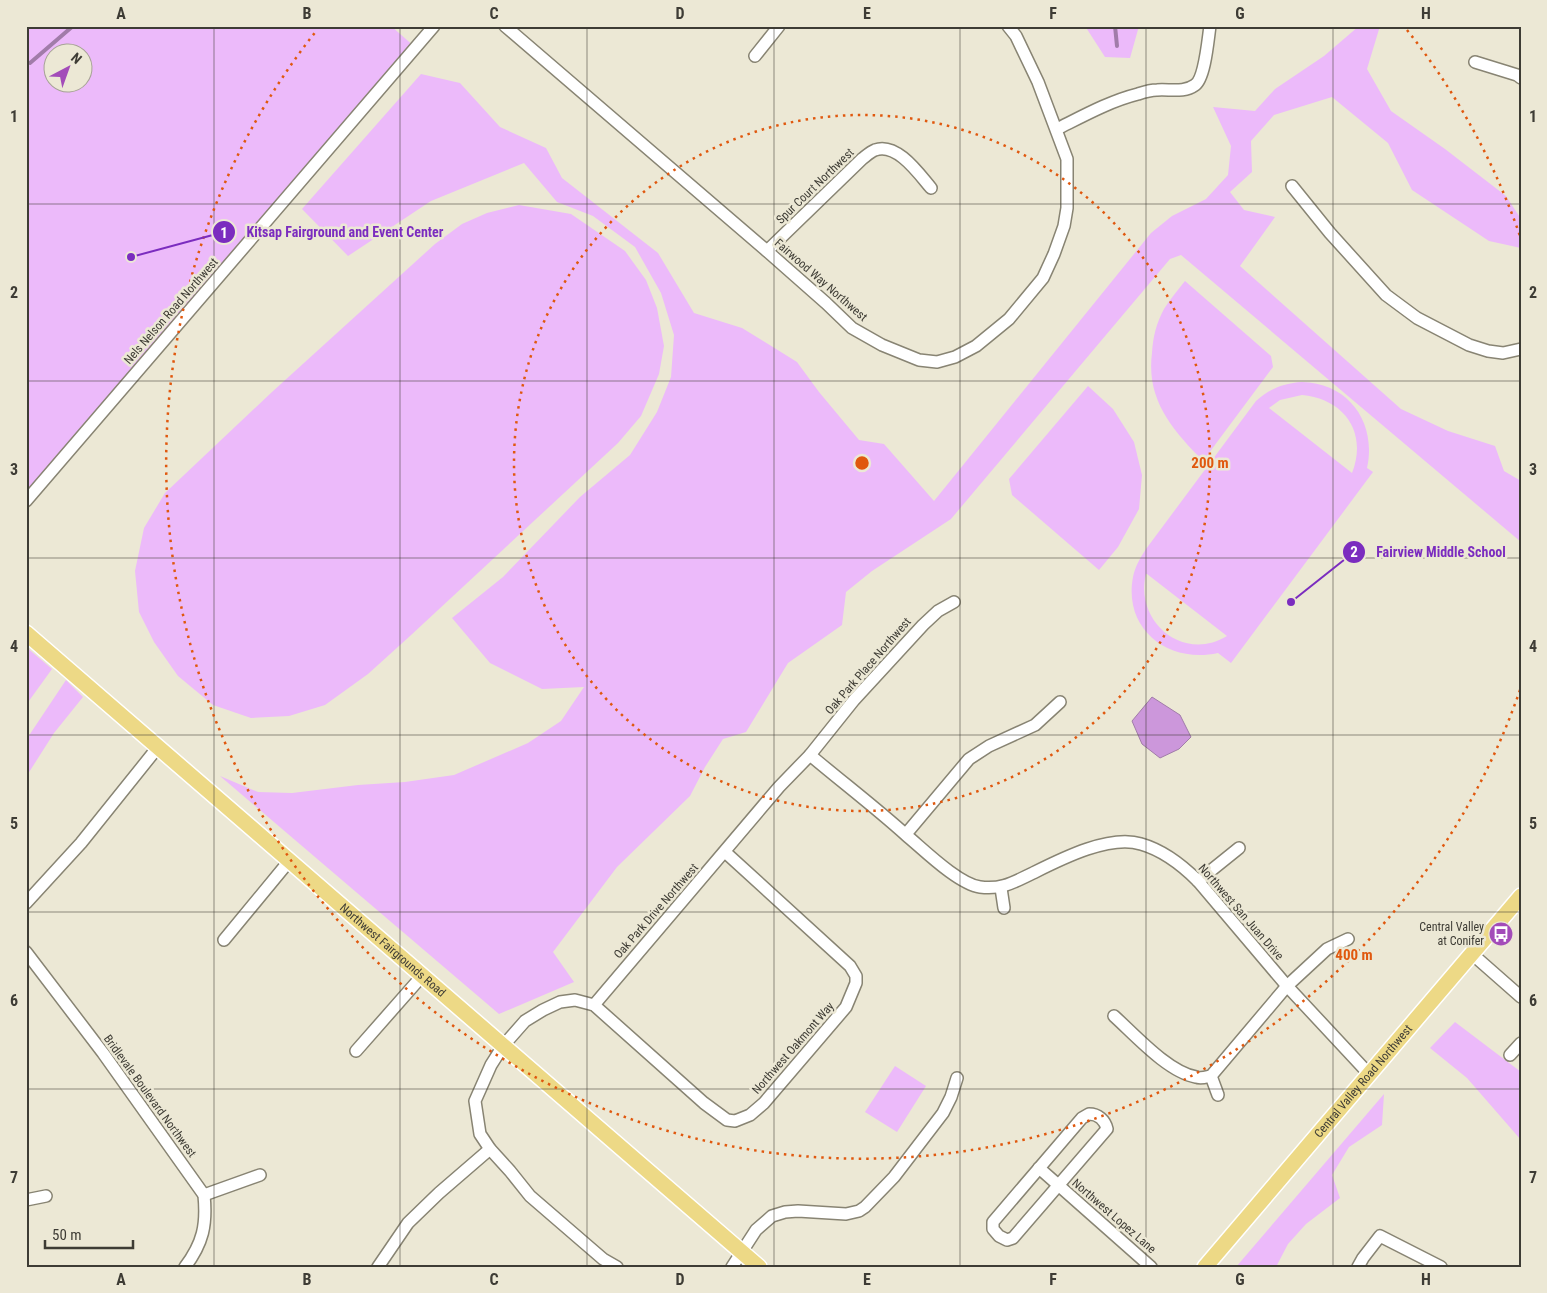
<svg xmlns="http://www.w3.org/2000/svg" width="1547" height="1293" font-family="'Roboto Condensed',sans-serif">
  <rect width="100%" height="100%" fill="#ece8d5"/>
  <!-- green -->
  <g fill="#ecbafa" fill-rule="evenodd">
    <path d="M 26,26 L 391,26 L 415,47 L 26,501 ZM 52,52 L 82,52 L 82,82 L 52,82 Z"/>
    <polygon points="1085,26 1139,26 1130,58 1105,57"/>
    <polygon points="1359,26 1380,26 1367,69 1391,111 1445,149 1506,196 1521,219 1521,248 1489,241 1412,190 1388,143 1332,97 1274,115 1251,141 1252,172 1230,192 1244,210 1275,217 1240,266 1401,409 1448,431 1495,446 1504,471 1521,481 1521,542 1181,255 1170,259 951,519 872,571 846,592 842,625 788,663 746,732 723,739 705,767 690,796 617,867 553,952 574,982 499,1014 220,776 258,792 292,793 358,785 405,782 454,775 528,743 561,721 584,687 542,689 490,663 452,618 503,577 580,497 630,455 657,412 671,377 674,335 661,293 635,247 593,216 557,202 524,163 431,201 348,256 302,209 421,74 460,83 500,127 546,148 562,178 658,253 694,313 742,328 797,362 819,392 859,440 884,444 934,501 1151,233 1172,216 1206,199 1228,175 1231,146 1213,107 1255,111 1275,89 1324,56"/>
    <polygon points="519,205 571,214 625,251 646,280 657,308 664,346 659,374 641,416 618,443 410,636 368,674 325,705 289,716 251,718 213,705 178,676 154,642 139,612 135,571 144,528 165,493 272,392 435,244 462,224 487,213"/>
    <path d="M 1185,281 L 1271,356 L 1273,367 L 1203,461 C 1172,429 1146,400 1152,353 C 1153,337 1156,324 1164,309 C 1170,299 1178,290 1185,281 Z"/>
    <path d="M 1302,382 C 1349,383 1377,423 1367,468 L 1373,472 L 1231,663 L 1218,653 C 1169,664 1123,630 1133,577 C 1135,567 1140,558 1146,549 L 1256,401 C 1269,389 1284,383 1302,382 ZM 1302,395 C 1344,399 1368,432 1352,473 L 1269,408 L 1280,400 ZM 1146,574 L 1147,574 L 1227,636 C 1183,663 1134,621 1146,574 Z"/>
    <polygon points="1088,386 1113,409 1134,442 1142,475 1139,509 1118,547 1099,570 1012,495 1009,479"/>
    <polygon points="26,647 52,669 26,705"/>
    <polygon points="66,680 83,697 54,733 26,777 26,740"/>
    <polygon points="1455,1022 1521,1072 1521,1140 1467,1078 1430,1048"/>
    <polygon points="895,1066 926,1086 897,1132 865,1112"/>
    <polygon points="1384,1094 1382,1125 1349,1147 1332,1175 1340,1198 1306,1224 1288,1244 1276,1267 1236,1267"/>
  </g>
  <!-- water -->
  <polygon fill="#cc97db" stroke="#a17ca9" points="1152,697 1180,715 1191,737 1179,749 1160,758 1142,744 1132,721"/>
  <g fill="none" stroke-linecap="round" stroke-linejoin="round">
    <!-- stream -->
    <g stroke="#a17ca9" stroke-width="4">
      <polyline points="1115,26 1117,46"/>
      <polyline points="30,63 73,26"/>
    </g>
    <defs>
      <g id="minor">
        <polyline points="505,26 767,251 826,303 852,328 882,345 919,360 937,362 955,357 976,346 1009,319 1043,278 1054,254 1064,226 1067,208 1067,159 1038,82 1016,36 1008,26"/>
        <polyline points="755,56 779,26"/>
        <polyline points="1475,62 1517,75 1521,78"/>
        <path d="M 1057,129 C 1083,116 1110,101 1138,94 C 1144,92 1151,90 1157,90 C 1170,89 1184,93 1195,85 C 1205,78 1208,39 1210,26"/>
        <polyline points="1292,186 1330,233 1386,295 1417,318 1469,345 1488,351 1503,353 1521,349"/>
        <path d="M 767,251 L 862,159 C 866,156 870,152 875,150 C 897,142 919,174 931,188"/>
        <polyline points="26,501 434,26"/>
        <path d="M 810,755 C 842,782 875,807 906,835 C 923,849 958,884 980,887 C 1002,890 1014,882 1033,873 C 1061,859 1110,834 1141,844 C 1162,850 1183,866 1198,881 L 1287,986 L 1369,1074"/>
        <polyline points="906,834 969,759 989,746 1035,725 1060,702"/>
        <polyline points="1198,881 1239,848"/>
        <polyline points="1001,888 1004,908"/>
        <polyline points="26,903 81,843 158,747"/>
        <polyline points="224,940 290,860"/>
        <path d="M 26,952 L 103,1053 L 204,1195 C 207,1225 203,1243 185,1267"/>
        <polyline points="1471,953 1521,997"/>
        <polyline points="594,1005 779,787 810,755 854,700 923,625 938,611 954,602"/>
        <path d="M 1114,1016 C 1135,1035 1168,1072 1196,1077 C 1201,1079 1206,1077 1211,1076 L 1287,986 L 1327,949 L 1348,939"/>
        <polyline points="356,1051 422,976"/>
        <polyline points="1510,1055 1521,1043"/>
        <polyline points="1211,1076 1218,1095"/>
        <path d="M 1089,1114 C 1098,1114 1105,1120 1107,1129 L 1013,1238 L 1007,1240 L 999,1236 L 993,1229 L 993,1222 L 1082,1118 Z"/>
        <polyline points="1039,1168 1151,1267"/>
        <polyline points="204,1195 260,1175"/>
        <polyline points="26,1200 46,1196"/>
        <polyline points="378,1267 408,1223 439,1193 490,1149"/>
        <polyline points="617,1267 603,1259 530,1196 510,1171 490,1149 480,1134 475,1101 491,1065 503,1046 525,1021 543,1010 560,1002 575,1000 594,1005 704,1103 727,1120 735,1121 750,1115 764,1103 846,1007 856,983 856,976 850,966 725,852"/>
        <polyline points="732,1267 756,1230 772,1216 785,1212 798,1211 846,1214 859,1211 865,1207 894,1177 943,1113 951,1097 957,1078"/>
        <polyline points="1358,1267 1363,1258 1380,1236 1441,1267"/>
      </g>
      <g id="major">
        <path id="s1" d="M 26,633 L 759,1267"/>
        <path id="s2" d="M 1205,1267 L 1521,896"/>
      </g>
    </defs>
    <!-- minor casing -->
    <use href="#minor" stroke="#888473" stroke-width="14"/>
    <!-- major casing -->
    <use href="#major" stroke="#fff" stroke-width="18"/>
    <!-- minor -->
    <use href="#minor" stroke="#fff" stroke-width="11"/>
    <!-- major -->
    <use href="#major" stroke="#edd986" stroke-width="15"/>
  </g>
  <!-- grid -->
  <path fill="none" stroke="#3e3c35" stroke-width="1" stroke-opacity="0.55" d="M 214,26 L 214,1267M 400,26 L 400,1267M 587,26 L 587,1267M 774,26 L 774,1267M 960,26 L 960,1267M 1146,26 L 1146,1267M 1333,26 L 1333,1267M 26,204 L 1521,204M 26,381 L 1521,381M 26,558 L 1521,558M 26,735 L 1521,735M 26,912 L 1521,912M 26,1089 L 1521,1089"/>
  <!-- distance rings -->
  <g fill="none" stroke="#e0580e" stroke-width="2.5" stroke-dasharray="2.5 5">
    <circle cx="862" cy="463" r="348"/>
    <path d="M1520 690A696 696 0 1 1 317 30M1407 30A696 696 0 0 1 1520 236"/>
  </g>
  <!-- icons -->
  <defs>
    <symbol id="bus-disc" viewBox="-11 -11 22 22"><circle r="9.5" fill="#a34cb9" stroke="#ece8d5"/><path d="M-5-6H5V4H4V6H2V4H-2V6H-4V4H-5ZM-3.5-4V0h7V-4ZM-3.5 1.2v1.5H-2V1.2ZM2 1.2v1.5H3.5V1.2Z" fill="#fff"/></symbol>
  </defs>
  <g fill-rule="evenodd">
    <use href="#bus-disc" x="1487" y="920" width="28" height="28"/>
  </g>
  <g text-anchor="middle" stroke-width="5" stroke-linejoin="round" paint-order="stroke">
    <!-- street labels -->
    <g font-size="12" fill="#3e3c35" stroke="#ece8d5">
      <text transform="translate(815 186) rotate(-44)" y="4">Spur Court Northwest</text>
      <text transform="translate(821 280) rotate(41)" y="4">Fairwood Way Northwest</text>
      <text transform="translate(171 311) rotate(-49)" y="4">Nels Nelson Road Northwest</text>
      <text transform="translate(868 666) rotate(-49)" y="4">Oak Park Place Northwest</text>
      <text transform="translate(656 911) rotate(-49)" y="4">Oak Park Drive Northwest</text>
      <text transform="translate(1241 912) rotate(49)" y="4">Northwest San Juan Drive</text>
      <text dy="4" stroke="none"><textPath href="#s1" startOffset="485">Northwest Fairgrounds Road</textPath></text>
      <text transform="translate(793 1048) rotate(-49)" y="4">Northwest Oakmont Way</text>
      <text dy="4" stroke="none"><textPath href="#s2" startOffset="244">Central Valley Road Northwest</textPath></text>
      <text transform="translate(150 1096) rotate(54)" y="4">Bridlevale Boulevard Northwest</text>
      <text transform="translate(1114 1216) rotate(41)" y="4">Northwest Lopez Lane</text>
    </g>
    <!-- poi labels -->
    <g font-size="12" fill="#3e3c35" stroke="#ece8d5" text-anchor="end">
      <text x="1484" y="931">Central Valley<tspan x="1484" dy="14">at Conifer</tspan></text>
    </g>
  </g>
  <circle cx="862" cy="463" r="8" fill="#e0580e" stroke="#ece8d5" stroke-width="2.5"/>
  <g font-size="15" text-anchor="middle" font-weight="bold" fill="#e0580e" stroke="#ece8d5" stroke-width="5" stroke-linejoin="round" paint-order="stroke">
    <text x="1210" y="468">200 m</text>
    <text x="1354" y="960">400 m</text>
  </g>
  <!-- callouts -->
  <path fill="none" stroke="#7b2cbf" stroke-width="2" d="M131 257L224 232M1291 602L1354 552"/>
  <g fill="#7b2cbf" stroke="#ece8d5" stroke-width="2">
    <circle cx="131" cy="257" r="5"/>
    <circle cx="1291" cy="602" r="5"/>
    <circle cx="224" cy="232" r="12"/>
    <circle cx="1354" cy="552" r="12"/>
  </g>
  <g font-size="15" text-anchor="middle" font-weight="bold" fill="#fff">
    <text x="224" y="238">1</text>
    <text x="1354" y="557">2</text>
  </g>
  <g font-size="14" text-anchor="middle" font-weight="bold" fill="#7b2cbf" stroke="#ece8d5" stroke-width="5" stroke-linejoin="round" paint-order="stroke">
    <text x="345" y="237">Kitsap Fairground and Event Center</text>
    <text x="1441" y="557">Fairview Middle School</text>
  </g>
  <!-- border -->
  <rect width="1547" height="1293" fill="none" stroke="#ece8d5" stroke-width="55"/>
  <!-- north arrow -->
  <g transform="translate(68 68) rotate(41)"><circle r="24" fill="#ece8d5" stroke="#a6a395"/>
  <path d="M0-4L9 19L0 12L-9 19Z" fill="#a34cb9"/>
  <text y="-8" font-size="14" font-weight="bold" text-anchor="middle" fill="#3e3c35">N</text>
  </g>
  <!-- scale -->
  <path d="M45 1240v8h88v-8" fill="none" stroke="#3e3c35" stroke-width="2.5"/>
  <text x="52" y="1240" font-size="15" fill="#3e3c35" stroke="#ece8d5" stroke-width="4" paint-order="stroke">50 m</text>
  <rect x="28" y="28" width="1492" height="1238" fill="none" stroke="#3e3c35" stroke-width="2"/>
  <g font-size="16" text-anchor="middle" font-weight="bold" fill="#3e3c35">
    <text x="121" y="19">A</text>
    <text x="307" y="19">B</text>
    <text x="494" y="19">C</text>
    <text x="680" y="19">D</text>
    <text x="867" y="19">E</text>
    <text x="1053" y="19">F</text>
    <text x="1240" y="19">G</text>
    <text x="1426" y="19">H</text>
    <text x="14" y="122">1</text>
    <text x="1533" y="122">1</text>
    <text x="14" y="298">2</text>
    <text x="1533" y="298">2</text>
    <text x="14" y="475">3</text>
    <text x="1533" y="475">3</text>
    <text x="14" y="652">4</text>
    <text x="1533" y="652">4</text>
    <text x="14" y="829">5</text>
    <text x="1533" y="829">5</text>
    <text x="14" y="1006">6</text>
    <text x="1533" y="1006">6</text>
    <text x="14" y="1183">7</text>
    <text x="1533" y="1183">7</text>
    <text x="121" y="1285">A</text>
    <text x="307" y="1285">B</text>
    <text x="494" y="1285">C</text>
    <text x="680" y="1285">D</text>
    <text x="867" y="1285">E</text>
    <text x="1053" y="1285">F</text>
    <text x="1240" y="1285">G</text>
    <text x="1426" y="1285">H</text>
  </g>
</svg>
